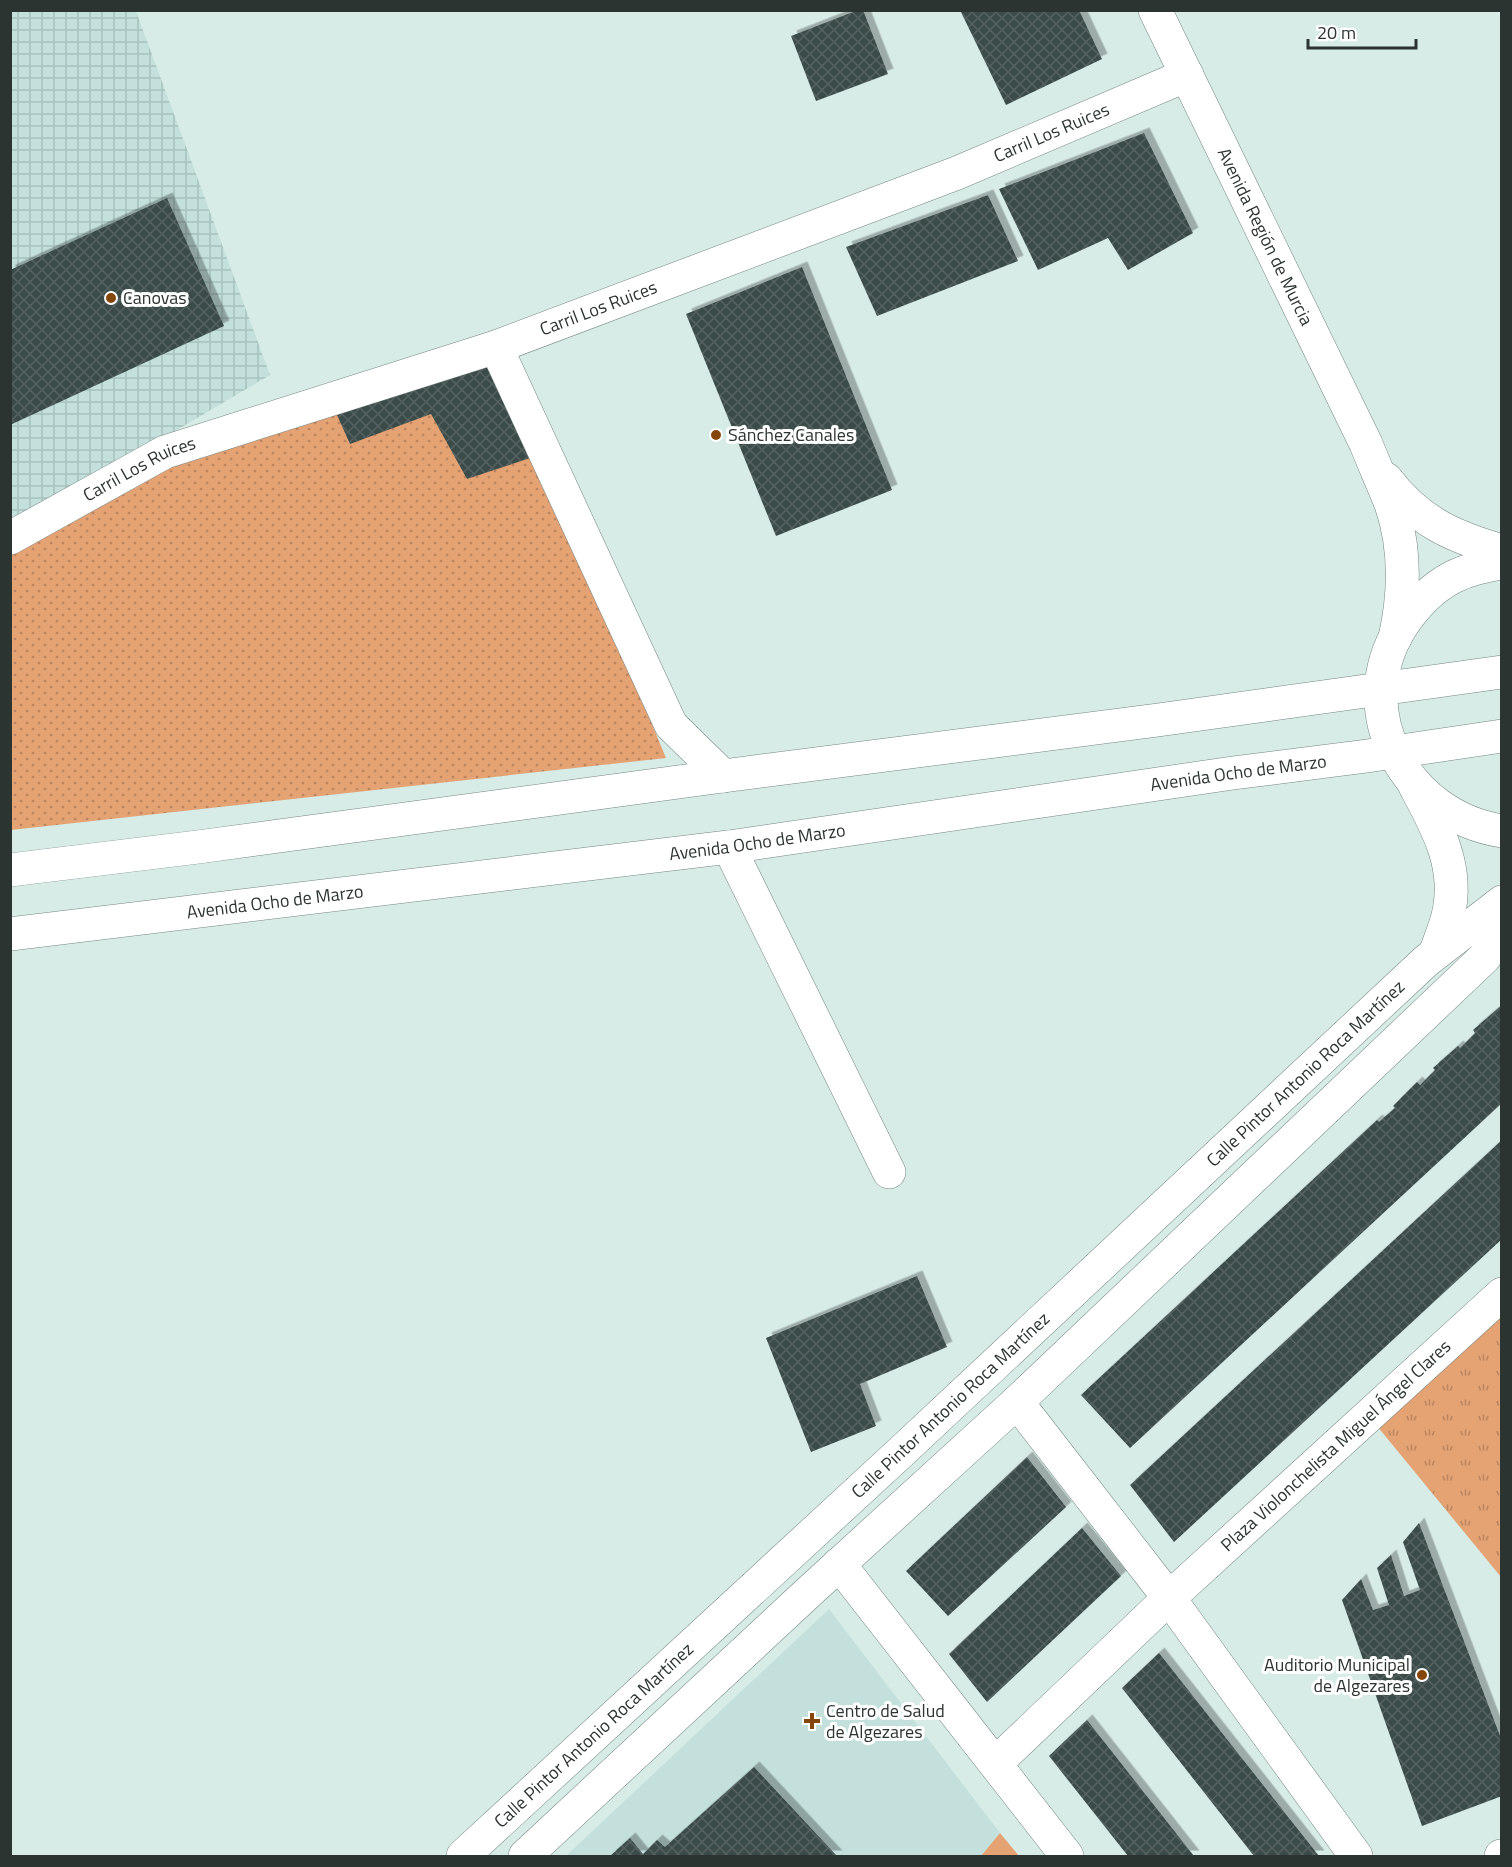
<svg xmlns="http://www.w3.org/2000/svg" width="1512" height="1867" font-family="'Titillium Web',sans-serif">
  <defs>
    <pattern id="industrial-grid" width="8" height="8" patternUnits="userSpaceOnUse" patternTransform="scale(1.5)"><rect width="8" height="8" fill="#c3e0dc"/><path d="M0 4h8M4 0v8" fill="none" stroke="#a8c1bd"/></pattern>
    <pattern id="grass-dots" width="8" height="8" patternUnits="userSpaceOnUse" patternTransform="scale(1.5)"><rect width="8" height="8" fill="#e5a273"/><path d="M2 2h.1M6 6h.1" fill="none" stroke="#ba855f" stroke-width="1.8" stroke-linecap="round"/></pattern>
    <pattern id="park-tufts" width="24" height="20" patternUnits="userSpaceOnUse" patternTransform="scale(1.5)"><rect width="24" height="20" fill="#e5a273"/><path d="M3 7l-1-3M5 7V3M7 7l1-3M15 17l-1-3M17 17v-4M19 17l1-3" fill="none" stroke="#ba855f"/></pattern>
    <pattern id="building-cross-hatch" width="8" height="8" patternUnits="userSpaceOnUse" patternTransform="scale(1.5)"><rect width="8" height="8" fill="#3b4b49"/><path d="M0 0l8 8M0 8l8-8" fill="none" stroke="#566361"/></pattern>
    <filter id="shadow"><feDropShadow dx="5.5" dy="-5.5" stdDeviation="0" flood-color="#0004"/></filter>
  </defs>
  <rect width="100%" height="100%" fill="#d7ebe7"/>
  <!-- built -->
  <polygon fill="#c3e0dc" points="829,1609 1000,1833 981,1856 566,1856"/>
  <!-- industrial -->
  <polygon fill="url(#industrial-grid)" points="10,11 136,11 270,375 11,528"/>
  <!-- grass -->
  <polygon fill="url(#grass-dots)" points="500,357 666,758 11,830 10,553 213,437"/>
  <!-- park -->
  <polygon fill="url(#park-tufts)" points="1501,1294 1501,1577 1368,1415"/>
  <!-- pitch -->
  <polygon fill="#e5a273" points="1000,1833 1019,1856 981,1856"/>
  <!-- building -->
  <g fill="url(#building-cross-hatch)" filter="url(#shadow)">
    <polygon points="858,10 863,10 888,74 816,101 791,36"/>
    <polygon points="960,10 1079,10 1102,59 1006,105"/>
    <polygon points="1144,133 1193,233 1128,270 1108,238 1038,270 999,189"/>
    <polygon points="988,195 1018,261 877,316 846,247"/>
    <polygon points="167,198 224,326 10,425 10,270"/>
    <polygon points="802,267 892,490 776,536 686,314"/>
    <polygon points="496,347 545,453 467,479 431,414 350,444 337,415"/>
    <polygon points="1502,1005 1502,1103 1130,1448 1081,1395 1377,1120 1379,1122 1395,1108 1393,1106 1417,1082 1420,1085 1435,1070 1433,1068 1458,1046 1460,1048 1475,1033 1473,1030"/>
    <polygon points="1502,1140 1502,1239 1174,1542 1130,1485"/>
    <polygon points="917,1276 947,1347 860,1384 876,1426 811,1452 766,1338"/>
    <polygon points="1027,1457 1066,1507 948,1616 906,1571"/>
    <polygon points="1419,1523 1502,1741 1502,1796 1422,1826 1342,1600 1361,1579 1373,1610 1389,1605 1377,1568 1391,1555 1404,1596 1420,1590 1403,1542"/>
    <polygon points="1082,1528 1121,1576 987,1702 949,1654"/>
    <polygon points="1159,1653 1319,1856 1254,1856 1122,1688"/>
    <polygon points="1087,1720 1194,1856 1128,1856 1049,1756"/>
    <polygon points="754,1767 837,1856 610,1856 630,1838 643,1854 657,1840 665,1847"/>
  </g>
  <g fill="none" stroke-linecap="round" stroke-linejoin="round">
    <defs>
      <g id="minor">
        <polyline points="496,347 671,725 723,776"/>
        <path id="s1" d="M 10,538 L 165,452 L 496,347 L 957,173 L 1187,75"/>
        <path d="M 1415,786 C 1437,827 1460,867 1448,916 C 1445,928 1440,940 1436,951"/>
        <polyline points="729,847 889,1172"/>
        <polyline points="1017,1402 1169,1598 1356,1856"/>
        <polyline points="839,1564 1067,1856"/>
        <path id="s2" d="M 996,1763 L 1169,1598 L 1502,1294"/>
        <path id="s3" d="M 463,1856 L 901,1452 L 1426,961 L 1502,902"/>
        <polyline points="525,1856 811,1590 1017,1402 1485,957 1502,917"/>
        <polyline points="1501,1856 1502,1856"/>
      </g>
      <g id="secondary">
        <path id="s4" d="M 1155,10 L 1366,444 C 1374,464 1383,484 1391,504 C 1406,548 1405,593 1395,638"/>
        <path d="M 1386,479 C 1418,521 1451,536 1502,551"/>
      </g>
      <g id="primary">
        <path d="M 1502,563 C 1485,566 1469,569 1453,577 C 1432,588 1414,607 1401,627 C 1348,712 1406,816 1502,831"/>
        <polyline points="10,870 198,847 723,776 1158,720 1502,672"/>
        <path id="s5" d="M 10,934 L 729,847 L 1233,773 L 1367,756 L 1502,736"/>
      </g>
    </defs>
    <!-- minor casing -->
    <use href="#minor" stroke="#758785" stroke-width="34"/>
    <!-- secondary casing -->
    <use href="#secondary" stroke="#758785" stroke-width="34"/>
    <!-- primary casing -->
    <use href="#primary" stroke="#758785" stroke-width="34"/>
    <!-- minor -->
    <use href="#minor" stroke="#fff" stroke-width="33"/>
    <!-- secondary -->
    <use href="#secondary" stroke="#fff" stroke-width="33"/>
    <!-- primary -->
    <use href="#primary" stroke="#fff" stroke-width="33"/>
  </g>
  <!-- markers -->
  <g fill="#85460b" stroke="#fff" stroke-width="2">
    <circle cx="111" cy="298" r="6"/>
    <circle cx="716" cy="435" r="6"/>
    <circle cx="1422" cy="1675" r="6"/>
    <path d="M809 1712h6v6h6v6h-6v6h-6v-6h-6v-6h6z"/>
  </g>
  <g text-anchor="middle" stroke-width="6" stroke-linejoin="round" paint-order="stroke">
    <!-- street labels -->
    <g font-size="18" fill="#2c3432" stroke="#fff">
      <text dy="6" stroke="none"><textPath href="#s1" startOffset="1120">Carril Los Ruices</textPath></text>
      <text dy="6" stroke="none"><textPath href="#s4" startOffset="252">Avenida Región de Murcia</textPath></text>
      <text dy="6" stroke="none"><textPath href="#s1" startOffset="634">Carril Los Ruices</textPath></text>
      <text dy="6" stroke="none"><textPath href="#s1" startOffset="147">Carril Los Ruices</textPath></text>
      <text dy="6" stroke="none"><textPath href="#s5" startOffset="1239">Avenida Ocho de Marzo</textPath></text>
      <text dy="6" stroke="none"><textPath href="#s5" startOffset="753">Avenida Ocho de Marzo</textPath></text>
      <text dy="6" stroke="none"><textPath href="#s5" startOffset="267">Avenida Ocho de Marzo</textPath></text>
      <text dy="6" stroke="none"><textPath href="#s3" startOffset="1150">Calle Pintor Antonio Roca Martínez</textPath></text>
      <text dy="6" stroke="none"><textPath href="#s3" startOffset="664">Calle Pintor Antonio Roca Martínez</textPath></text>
      <text dy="6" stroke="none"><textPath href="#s2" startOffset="465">Plaza Violonchelista Miguel Ángel Clares</textPath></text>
      <text dy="6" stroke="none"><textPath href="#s3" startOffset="178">Calle Pintor Antonio Roca Martínez</textPath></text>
    </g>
    <!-- poi labels -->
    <g font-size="18" fill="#2c3432" stroke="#fff" text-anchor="start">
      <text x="123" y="304">Canovas</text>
      <text x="728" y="441">Sánchez Canales</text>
      <text x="1410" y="1671" text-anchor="end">Auditorio Municipal<tspan x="1410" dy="21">de Algezares</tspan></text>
      <text x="826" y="1717">Centro de Salud<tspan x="826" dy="21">de Algezares</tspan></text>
    </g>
  </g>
  <!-- border -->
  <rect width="1512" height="1867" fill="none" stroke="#2c3432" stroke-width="24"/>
  <!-- scale -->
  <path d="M1308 39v9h108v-9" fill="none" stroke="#2c3432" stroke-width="3"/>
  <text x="1317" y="39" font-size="18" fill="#2c3432" stroke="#ffffff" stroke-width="4.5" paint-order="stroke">20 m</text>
</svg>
